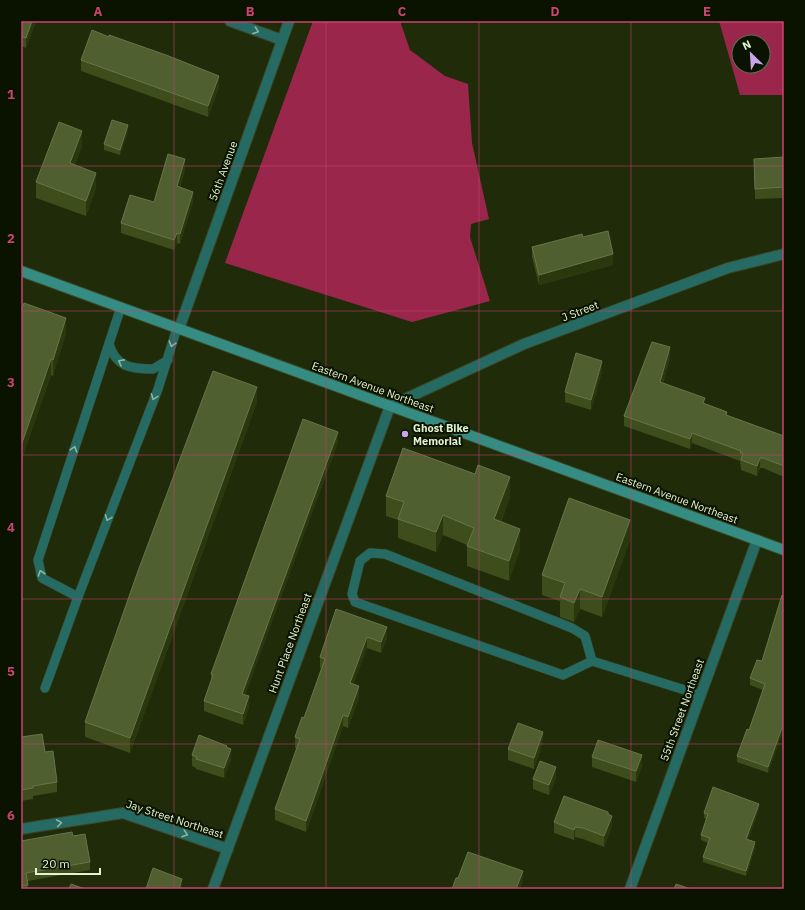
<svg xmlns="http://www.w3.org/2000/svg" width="805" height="910" font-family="'IBM Plex Sans',sans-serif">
  <rect width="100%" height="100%" fill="#202b09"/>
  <!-- forest -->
  <g fill="#9a264c" fill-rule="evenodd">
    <polygon points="313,21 400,21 410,50 445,76 468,84 472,143 489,219 471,224 470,237 490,301 412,322 225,263"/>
    <path d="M 719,21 L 784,21 L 784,95 L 740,95 ZM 739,42 L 763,42 L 763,66 L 739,66 Z"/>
  </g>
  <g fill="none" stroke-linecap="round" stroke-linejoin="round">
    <defs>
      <g id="lane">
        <polyline points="121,307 38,560 42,578 78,597 158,389 177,328"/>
        <path d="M 109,344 C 116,367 131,369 153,369 L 168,360"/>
        <polyline points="592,661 563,675 355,602 352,594 360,561 370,553 385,554 572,628 585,636 592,661 701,695"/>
        <polyline points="45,688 78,597"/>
      </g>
      <g id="street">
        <polyline points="230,21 282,40"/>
        <polyline points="179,329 289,21"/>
        <polyline points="21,829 123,813 228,849"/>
        <polyline points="213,889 390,406 524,344 728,268 784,254"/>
        <polyline points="630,889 757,540"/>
      </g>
      <polyline id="secondary" points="21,271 784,550"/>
    </defs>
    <!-- lane casing -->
    <use href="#lane" stroke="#3b4725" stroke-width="10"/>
    <!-- street casing -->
    <use href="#street" stroke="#3b4725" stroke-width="12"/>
    <!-- secondary casing -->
    <use href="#secondary" stroke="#3b4725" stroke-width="12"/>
    <!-- lane -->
    <use href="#lane" stroke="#256a63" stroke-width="9"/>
    <!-- street -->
    <use href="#street" stroke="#256a63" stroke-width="10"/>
    <!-- secondary -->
    <use href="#secondary" stroke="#358c83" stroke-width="10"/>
  </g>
  <!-- wall -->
  <g fill="#3d4d1c">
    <polygon points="21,21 36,21 26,48 21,46"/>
    <polygon points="81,60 219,87 208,117 81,71"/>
    <polygon points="128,131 120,155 104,150 104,144"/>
    <polygon points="82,146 75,165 96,188 86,216 36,198 36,182"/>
    <polygon points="784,157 784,198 755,199 754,159"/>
    <polygon points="185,169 180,187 193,201 180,244 177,243 174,250 121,233 121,223 154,202"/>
    <polygon points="583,237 613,265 539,285 532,257 532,247"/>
    <polygon points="21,312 66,333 53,376 51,375 21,461"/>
    <polygon points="670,358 663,383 727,416 784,436 784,477 763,468 760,468 757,476 741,470 740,461 692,443 690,449 624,426 624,416"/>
    <polygon points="602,371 591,410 565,402 565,392"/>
    <polygon points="257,402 130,753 85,737 85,722"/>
    <polygon points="338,442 245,695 249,707 243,725 204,711 204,701 211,681 211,674"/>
    <polygon points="386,496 510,497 501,522 520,549 509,581 467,566 467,545 443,535 436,552 398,538 398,520 386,516"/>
    <polygon points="630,540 602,617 580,609 574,622 560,617 560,601 542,595 542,575"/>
    <polygon points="784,596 784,728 768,773 737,762 737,756 749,730 763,690 750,685 750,678 762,661"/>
    <polygon points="336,609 387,638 381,653 367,648 353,684 359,697 348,728 343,726 306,832 275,820 275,809 297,749 295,748 295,737 304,718 321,668 320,668 320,657"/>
    <polygon points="21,737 45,752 57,782 57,792 33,796 33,799 21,801"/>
    <polygon points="543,743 534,769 508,760 508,749"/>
    <polygon points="227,748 231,760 224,778 196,769 196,768 192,766 192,755"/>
    <polygon points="592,757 642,766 636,782 592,767"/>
    <polygon points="556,778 549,795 533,789 533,779"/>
    <polygon points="759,809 748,840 755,848 746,876 703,862 703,857 708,843 701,840 701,835 706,819 704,818 704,813"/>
    <polygon points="608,814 612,826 604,847 583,839 575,837 574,840 554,833 554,822"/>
    <polygon points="73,836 90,862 90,870 28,881 28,889 21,889 21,840 21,841"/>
  </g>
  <!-- shaded-wall -->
  <g fill="#2a380d">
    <polygon points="32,21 36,21 26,48 26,38"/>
    <polygon points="219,76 219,87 208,117 208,106"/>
    <polygon points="128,125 128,131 120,155 120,150"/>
    <polygon points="82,131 82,146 70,179 70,163"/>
    <polygon points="185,159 185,169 177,196 177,186"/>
    <polygon points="96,173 96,188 86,216 86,201"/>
    <polygon points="193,192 193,201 180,244 180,234"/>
    <polygon points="177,233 177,243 174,250 174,240"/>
    <polygon points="613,254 613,265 539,285 539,275"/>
    <polygon points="66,318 66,333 53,376 53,360"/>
    <polygon points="670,347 670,358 660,392 660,382"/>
    <polygon points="51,359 51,375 21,461 21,446"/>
    <polygon points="602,361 602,371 591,410 591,400"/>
    <polygon points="257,387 257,402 130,753 130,738"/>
    <polygon points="338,432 338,442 242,704 242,694"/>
    <polygon points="692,433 692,443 690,449 690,439"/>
    <polygon points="760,458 760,468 757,476 757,466"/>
    <polygon points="510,477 510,497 494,539 494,519"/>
    <polygon points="443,515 443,535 436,552 436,532"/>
    <polygon points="630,520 630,540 602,617 602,597"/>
    <polygon points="520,529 520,549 509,581 509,561"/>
    <polygon points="580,589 580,609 574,622 574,603"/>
    <polygon points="387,627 387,638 381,653 381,642"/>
    <polygon points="367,637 367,648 350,694 350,683"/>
    <polygon points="359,686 359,697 348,728 348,717"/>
    <polygon points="249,696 249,707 243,725 243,714"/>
    <polygon points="343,715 343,726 306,832 306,821"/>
    <polygon points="784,722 784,728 768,773 768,767"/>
    <polygon points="543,732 543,743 534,769 534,758"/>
    <polygon points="231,749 231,760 224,778 224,768"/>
    <polygon points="642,755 642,766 636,782 636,771"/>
    <polygon points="556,767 556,778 549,795 549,785"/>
    <polygon points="759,804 759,809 746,845 746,839"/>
    <polygon points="612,816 612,826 604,847 604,836"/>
    <polygon points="575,827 575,837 574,840 574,830"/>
    <polygon points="755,842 755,848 746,876 746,871"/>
    <polygon points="523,871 523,882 520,889 516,889"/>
    <polygon points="182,879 182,889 179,889"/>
  </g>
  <!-- building -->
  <g fill="#4f5f30" stroke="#667649">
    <polygon points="21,21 32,21 26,38 21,36"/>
    <polygon points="92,30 109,37 109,35 166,55 219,76 208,106 81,60"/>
    <polygon points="112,120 128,125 120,150 104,144"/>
    <polygon points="59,122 82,131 70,163 96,173 86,201 36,182"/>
    <polygon points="168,154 185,159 177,186 193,192 180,234 177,233 174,240 121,223 130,195 154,202"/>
    <polygon points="784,157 784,187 755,189 754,159"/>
    <polygon points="608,231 613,254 539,275 532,247 582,234 583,237"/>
    <polygon points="24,303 66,318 53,360 51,359 21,446 21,312"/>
    <polygon points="652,342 670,347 660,382 705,398 703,403 727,412 726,415 784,436 784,466 763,458 760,458 757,466 741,460 743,453 740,453 741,451 692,433 690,439 624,416"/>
    <polygon points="576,353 602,361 591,400 565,392"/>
    <polygon points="213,371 257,387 130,738 85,722 138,571"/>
    <polygon points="303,419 338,432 242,694 249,696 243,714 204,701 213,675 211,674"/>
    <polygon points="403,448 475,474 478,465 510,477 494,519 520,529 509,561 467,546 474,528 443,515 436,532 398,519 404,502 386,496"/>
    <polygon points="569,498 630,520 602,597 580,589 574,603 560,597 565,583 542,575"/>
    <polygon points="782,595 784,596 784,722 768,767 737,756 747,729 749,730 765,684 750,678 757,660 762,661"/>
    <polygon points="336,609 387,627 381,642 367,637 350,683 359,686 348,717 343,715 306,821 275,809 300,739 295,737 302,717 304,718 325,659 320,657"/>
    <polygon points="518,723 543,732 534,758 508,749"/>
    <polygon points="42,734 45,752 53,751 57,782 33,786 33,788 21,790 21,737"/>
    <polygon points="199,735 227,746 226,747 231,749 224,768 196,759 197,757 192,755"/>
    <polygon points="598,740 642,755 636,771 592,757"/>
    <polygon points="540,761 556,767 549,785 533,779"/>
    <polygon points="713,787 759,804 746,839 755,842 746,871 703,857 710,838 701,835 708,814 704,813"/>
    <polygon points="564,796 608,812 608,814 612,816 604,836 583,828 575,827 574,830 554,822"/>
    <polygon points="72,832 73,836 85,834 90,862 26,873 28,885 21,886 21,840 21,841"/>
    <polygon points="468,852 523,871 516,889 452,889 456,878 458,878"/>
    <polygon points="153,868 182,879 179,889 146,889"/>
    <polygon points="71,884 85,889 69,889"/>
    <polygon points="676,884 691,889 674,889"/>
  </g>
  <!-- one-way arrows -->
  <defs><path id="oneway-chevron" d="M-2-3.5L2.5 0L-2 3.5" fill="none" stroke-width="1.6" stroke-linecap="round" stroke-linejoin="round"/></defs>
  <g stroke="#8eb59e">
    <use href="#oneway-chevron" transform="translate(256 31) rotate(20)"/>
    <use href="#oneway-chevron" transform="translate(172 344) rotate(107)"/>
    <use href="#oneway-chevron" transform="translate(121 362) rotate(-152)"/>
    <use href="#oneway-chevron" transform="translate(154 397) rotate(111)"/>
    <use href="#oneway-chevron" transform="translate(74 449) rotate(-72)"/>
    <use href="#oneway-chevron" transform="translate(108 518) rotate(111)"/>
    <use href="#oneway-chevron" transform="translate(41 573) rotate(-109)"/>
    <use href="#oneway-chevron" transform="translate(59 823) rotate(-8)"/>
    <use href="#oneway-chevron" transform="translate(185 834) rotate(19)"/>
  </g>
  <!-- grid -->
  <path fill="none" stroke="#c94472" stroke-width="1" stroke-opacity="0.55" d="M 174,21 L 174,889M 326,21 L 326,889M 479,21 L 479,889M 631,21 L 631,889M 21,166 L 784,166M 21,311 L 784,311M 21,455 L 784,455M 21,599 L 784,599M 21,744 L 784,744"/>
  <!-- markers -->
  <circle fill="#c9a5ee" stroke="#0a1300" stroke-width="1.5" cx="405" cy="434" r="4"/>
  <g text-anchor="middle" stroke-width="4" stroke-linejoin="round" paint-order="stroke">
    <!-- street labels -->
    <g font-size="11" fill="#e3f2cf" stroke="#0a1300">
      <text transform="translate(223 171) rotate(-70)" y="4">56th Avenue</text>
      <text transform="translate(580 311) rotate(-21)" y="4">J Street</text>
      <text transform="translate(373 387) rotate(20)" y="4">Eastern Avenue Northeast</text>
      <text transform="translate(677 498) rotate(20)" y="4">Eastern Avenue Northeast</text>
      <text transform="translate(290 643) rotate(-70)" y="4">Hunt Place Northeast</text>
      <text transform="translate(682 710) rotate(-70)" y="4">55th Street Northeast</text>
      <text transform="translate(175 819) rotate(18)" y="4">Jay Street Northeast</text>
    </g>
    <!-- poi labels -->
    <g font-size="11" font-weight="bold" fill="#e3f2cf" stroke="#0a1300" text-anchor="start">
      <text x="413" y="432">Ghost Bike<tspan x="413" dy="13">Memorial</tspan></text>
    </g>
  </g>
  <!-- border -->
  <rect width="805" height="910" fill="none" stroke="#0a1300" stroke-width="44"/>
  <!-- north arrow -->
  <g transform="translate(751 54) rotate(335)"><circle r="19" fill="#0a1300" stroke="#616c53"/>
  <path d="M0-3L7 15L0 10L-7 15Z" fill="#c9a5ee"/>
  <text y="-6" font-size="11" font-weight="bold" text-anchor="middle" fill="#e3f2cf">N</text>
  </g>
  <!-- scale -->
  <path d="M36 868v6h64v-6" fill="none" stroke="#e3f2cf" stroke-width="2"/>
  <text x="42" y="868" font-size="12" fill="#e3f2cf" stroke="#0a1300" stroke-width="3" paint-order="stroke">20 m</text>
  <rect x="22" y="22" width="761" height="866" fill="none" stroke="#c94472" stroke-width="1.5"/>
  <g font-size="13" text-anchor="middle" font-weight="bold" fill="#c94472">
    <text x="98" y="16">A</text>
    <text x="250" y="16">B</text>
    <text x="402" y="16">C</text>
    <text x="555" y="16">D</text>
    <text x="707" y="16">E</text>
    <text x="11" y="99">1</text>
    <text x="11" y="243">2</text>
    <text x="11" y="387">3</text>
    <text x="11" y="532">4</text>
    <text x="11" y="676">5</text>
    <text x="11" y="820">6</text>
  </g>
</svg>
